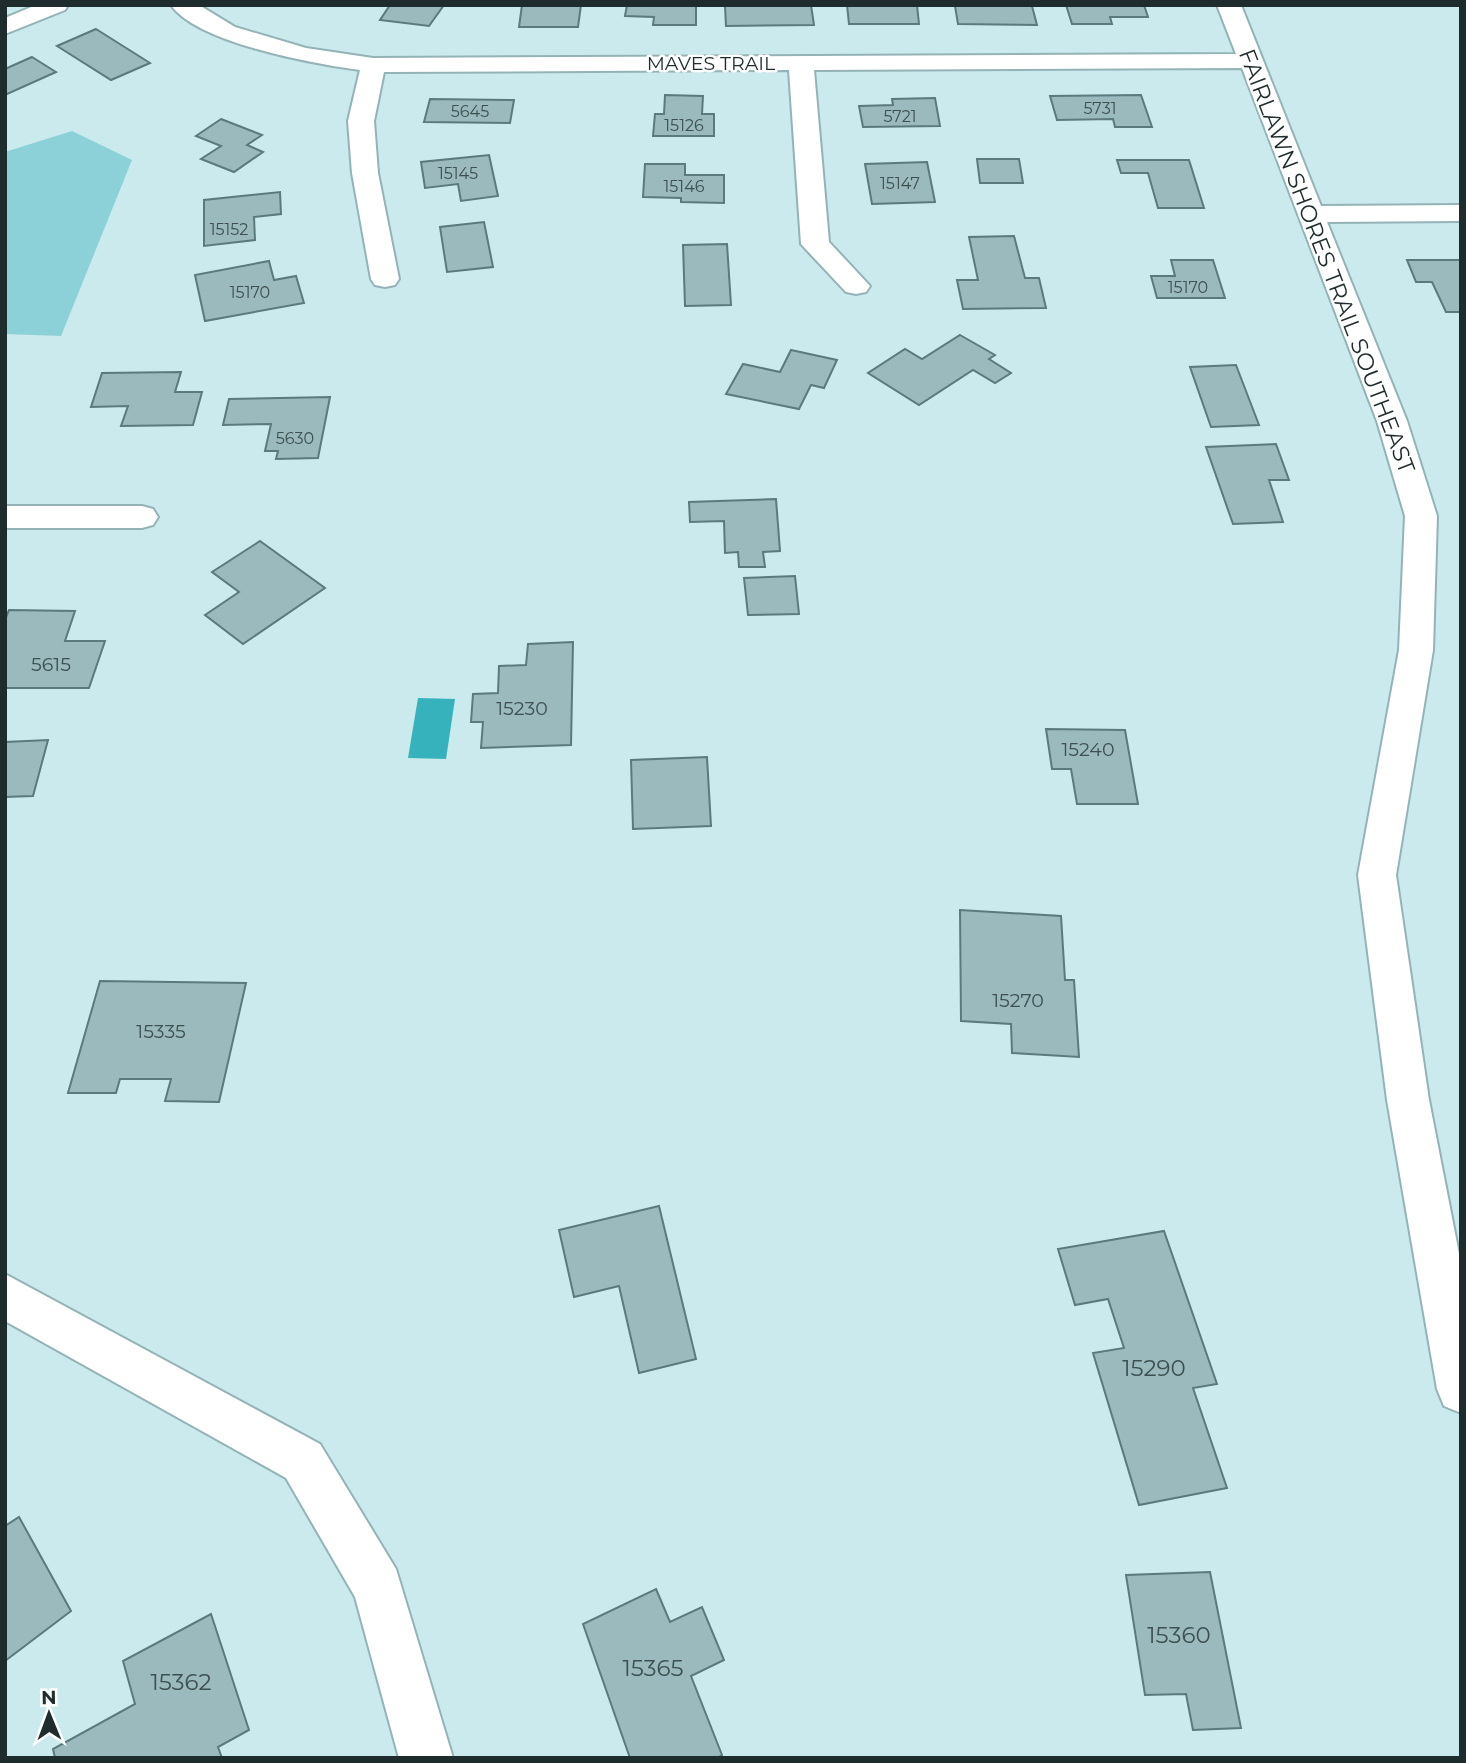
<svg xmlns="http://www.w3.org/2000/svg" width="1466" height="1763" font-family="Montserrat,sans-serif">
  <rect width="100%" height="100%" fill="#caeaed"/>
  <!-- green -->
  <polygon fill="#8cd1d8" points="72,131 132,160 61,336 5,334 5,152"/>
  <!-- water -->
  <polygon fill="#36b2bc" points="418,698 455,699 446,759 408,758"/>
  <!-- building -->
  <g fill="#9ababd" stroke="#5c7a7d" stroke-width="2">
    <polygon points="390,5 444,5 429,26 380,20"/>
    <polygon points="522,5 581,5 578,27 519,27"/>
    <polygon points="627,5 696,5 696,25 653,25 654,17 625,16"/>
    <polygon points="811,5 814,25 726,26 725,6"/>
    <polygon points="847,5 917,5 919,24 849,24"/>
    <polygon points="1066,5 1144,5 1148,17 1110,17 1112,24 1072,24"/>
    <polygon points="955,6 1032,6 1037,25 958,24"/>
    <polygon points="96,29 150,63 111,80 57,46"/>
    <polygon points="32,57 56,72 5,95 5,69"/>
    <polygon points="665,95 703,96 702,114 714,114 714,136 653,136 655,114 664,114"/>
    <polygon points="1141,95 1152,127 1115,127 1113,119 1057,120 1050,96"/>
    <polygon points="935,98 940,126 863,127 859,106 893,105 892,99"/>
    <polygon points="430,99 514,100 510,123 424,122"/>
    <polygon points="221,119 262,135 247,145 263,152 234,172 201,159 221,146 196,136"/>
    <polygon points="489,155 498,196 461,201 458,184 425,188 421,162"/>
    <polygon points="977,159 1019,159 1023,183 980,183"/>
    <polygon points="1117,160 1189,160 1204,208 1158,208 1148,173 1121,173"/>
    <polygon points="927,162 935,202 872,204 865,164"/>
    <polygon points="645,164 685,164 685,175 724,175 724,203 681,202 681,198 643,197"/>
    <polygon points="280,192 281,214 254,217 255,240 204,246 204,200"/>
    <polygon points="484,222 493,267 447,272 440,227"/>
    <polygon points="1014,236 1025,278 1039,278 1046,308 963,309 957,280 978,280 969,237"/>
    <polygon points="727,244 731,305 685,306 683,245"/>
    <polygon points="1171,260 1213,260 1225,298 1157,298 1151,276 1175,276"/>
    <polygon points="1407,260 1461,260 1461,312 1446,312 1432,282 1416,282"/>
    <polygon points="269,261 274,280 296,276 304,303 205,321 195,275"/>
    <polygon points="960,335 995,355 989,359 1011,373 995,383 973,370 919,405 868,373 905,349 922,359"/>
    <polygon points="791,350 837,360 824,388 811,385 799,409 726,394 743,364 780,372"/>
    <polygon points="1236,365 1259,425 1211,427 1190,367"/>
    <polygon points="181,372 175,392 202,392 193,425 121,426 128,406 91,407 102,373"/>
    <polygon points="330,397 318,458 276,459 278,451 265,451 271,424 223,425 229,399"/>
    <polygon points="1276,444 1289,480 1269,480 1283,522 1233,524 1206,447"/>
    <polygon points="776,499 780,551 763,552 765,567 739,567 738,552 725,553 724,521 690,522 689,502"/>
    <polygon points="260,541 325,588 243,644 205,615 239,592 212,572"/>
    <polygon points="795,576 799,614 748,615 744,578"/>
    <polygon points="9,610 75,611 65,641 105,641 89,688 5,688 5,620"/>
    <polygon points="573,642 571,745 481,748 483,722 471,722 473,694 498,693 499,666 526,665 528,644"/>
    <polygon points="1046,729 1125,730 1138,804 1077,804 1071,769 1052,769"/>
    <polygon points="48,740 33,796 5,797 5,742"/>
    <polygon points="707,757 711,826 633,829 631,760"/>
    <polygon points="960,910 1061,916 1065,980 1074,980 1079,1057 1012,1053 1011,1024 961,1021"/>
    <polygon points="100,981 246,983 219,1102 165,1101 171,1079 120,1079 116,1093 68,1093"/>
    <polygon points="659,1206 696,1359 639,1373 619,1286 574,1297 559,1230"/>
    <polygon points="1164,1231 1217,1384 1193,1388 1227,1488 1139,1505 1093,1353 1124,1348 1108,1299 1075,1305 1058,1249"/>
    <polygon points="19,1517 71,1611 5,1661 5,1526"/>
    <polygon points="1210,1572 1241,1728 1193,1730 1186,1694 1145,1695 1126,1575"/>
    <polygon points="656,1589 670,1622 702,1607 724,1660 691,1676 722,1755 717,1758 630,1758 583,1624"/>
    <polygon points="211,1614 249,1730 218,1747 222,1758 55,1758 53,1749 135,1704 123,1661"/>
  </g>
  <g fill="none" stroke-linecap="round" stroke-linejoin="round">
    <defs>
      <g id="minor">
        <polygon points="36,5 68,5 65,10 5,34 5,18"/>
        <path d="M 171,5 L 199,5 L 235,27 L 306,48 L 373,58 L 1236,54 L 1217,5 L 1241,5 L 1321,206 L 1461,205 L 1461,221 L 1327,222 L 1407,421 L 1437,516 L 1433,650 L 1396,875 L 1429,1100 L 1461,1264 L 1461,1413 L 1444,1406 L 1437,1389 L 1387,1100 L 1358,875 L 1399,650 L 1405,516 L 1377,421 L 1242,68 L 814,70 L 829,242 L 870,286 L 866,292 L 856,294 L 846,292 L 801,244 L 789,70 L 384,72 L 374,121 L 378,173 L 399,279 L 395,285 L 385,287 L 375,285 L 371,279 L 352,173 L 348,121 L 360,70 C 315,64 197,43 171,5 Z"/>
        <polygon points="5,506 142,506 153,509 158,517 153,525 142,528 5,528"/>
        <polygon points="5,1274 320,1444 396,1569 453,1758 399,1758 355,1597 286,1478 5,1321"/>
      </g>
    </defs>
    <!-- minor casing -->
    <use href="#minor" stroke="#94b3b6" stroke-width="4"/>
    <!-- minor -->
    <use href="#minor" fill="#fff" fill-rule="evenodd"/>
  </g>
  <g text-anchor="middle" stroke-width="5" stroke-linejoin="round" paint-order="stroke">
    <!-- far-number labels -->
    <g font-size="16" fill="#3e5051">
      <text x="1100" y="114">5731</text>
      <text x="470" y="117">5645</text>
      <text x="900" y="122">5721</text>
      <text x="684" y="131">15126</text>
      <text x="458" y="179">15145</text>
      <text x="900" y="189">15147</text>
      <text x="684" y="192">15146</text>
      <text x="229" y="235">15152</text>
      <text x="1188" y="293">15170</text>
      <text x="250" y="298">15170</text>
      <text x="295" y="444">5630</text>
    </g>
    <!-- far-street labels -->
    <g font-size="19" fill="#1f2c2d" stroke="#fff">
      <text x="711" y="70">MAVES TRAIL</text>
    </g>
    <!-- number labels -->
    <g font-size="19" fill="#3e5051">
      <text x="51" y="671">5615</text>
      <text x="522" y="715">15230</text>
      <text x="1088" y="756">15240</text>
      <text x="1018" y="1007">15270</text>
      <text x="161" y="1038">15335</text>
    </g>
    <!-- street labels -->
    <g font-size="23" fill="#1f2c2d" stroke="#fff">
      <text transform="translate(1327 261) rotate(69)" y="8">FAIRLAWN SHORES TRAIL SOUTHEAST</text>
    </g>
    <!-- near-number labels -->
    <g font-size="23" fill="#3e5051">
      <text x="1154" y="1376">15290</text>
      <text x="1179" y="1643">15360</text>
      <text x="653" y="1676">15365</text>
      <text x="181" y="1690">15362</text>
    </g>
  </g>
  <!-- border -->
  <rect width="1466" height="1763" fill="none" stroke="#1f2c2d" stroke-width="14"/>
  <!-- north arrow -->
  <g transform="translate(49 1714) rotate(359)" stroke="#ffffff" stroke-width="5" paint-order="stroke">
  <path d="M0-5L12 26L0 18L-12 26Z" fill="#1f2c2d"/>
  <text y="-10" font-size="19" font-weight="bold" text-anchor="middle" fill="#1f2c2d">N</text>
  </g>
</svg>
